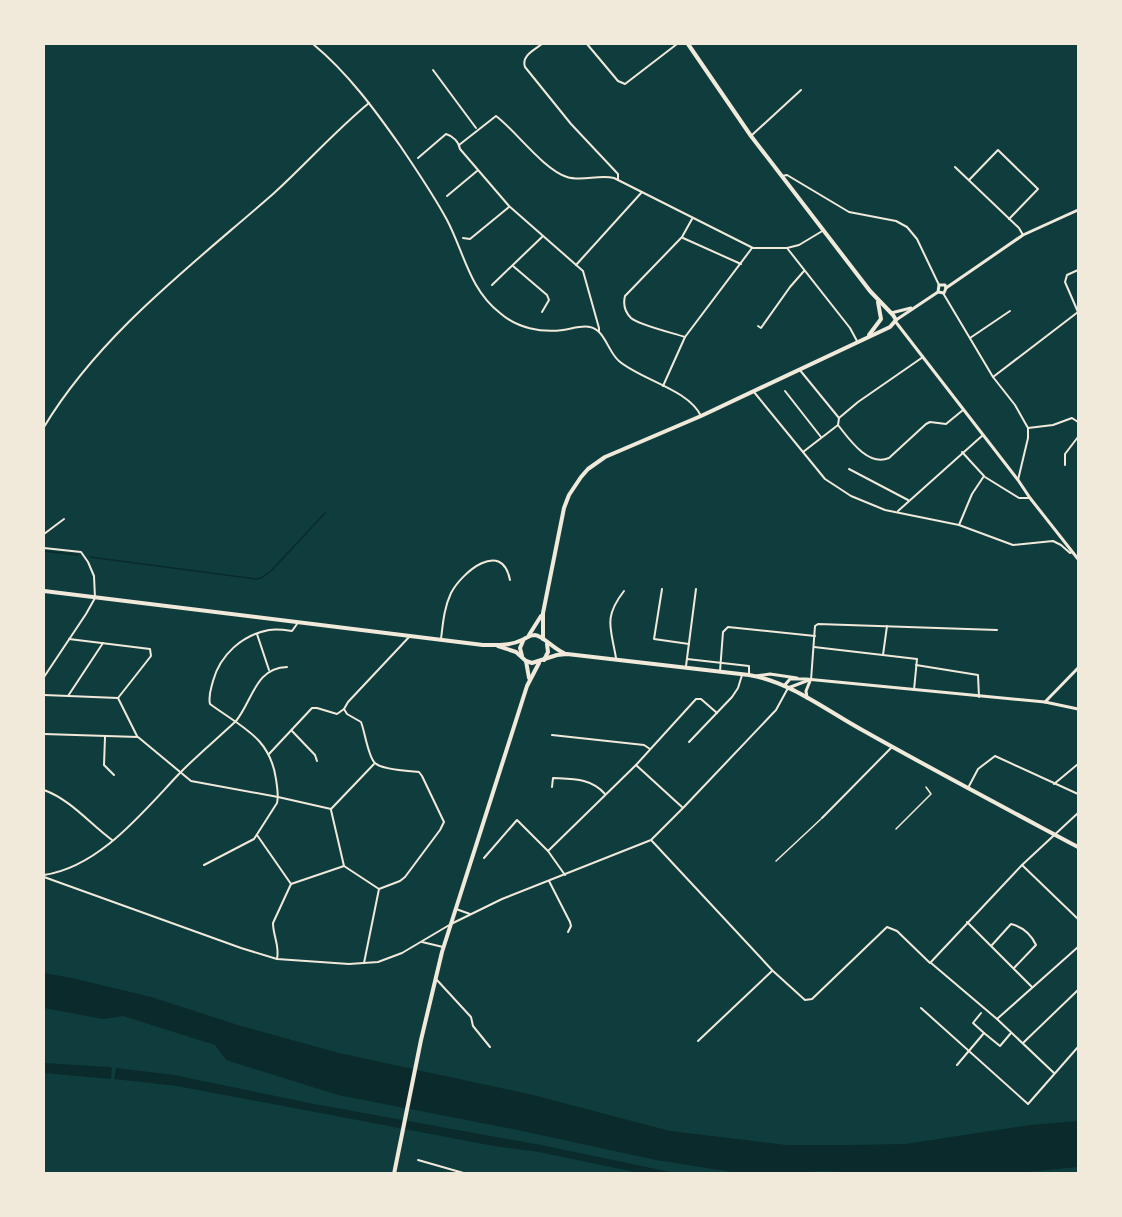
<svg xmlns="http://www.w3.org/2000/svg" width="1122" height="1217" font-family="'Roboto Condensed',sans-serif">
  <rect width="100%" height="100%" fill="#0f3d3e"/>
  <!-- water -->
  <g fill="#0a2a2b">
    <polygon points="44,973 72,978 151,997 238,1025 339,1053 533,1095 670,1131 786,1145 850,1145 905,1144 1030,1125 1078,1121 1078,1167 1005,1174 872,1174 830,1171 745,1174 656,1160 513,1129 338,1095 226,1060 215,1045 123,1016 103,1019 44,1008"/>
    <polygon points="44,1063 110,1067 112,1068 111,1079 44,1073"/>
    <polygon points="116,1068 174,1075 309,1103 541,1145 675,1173 639,1173 539,1152 494,1146 177,1086 114,1079"/>
  </g>
  <g fill="none" stroke-linecap="round" stroke-linejoin="round">
    <!-- stream -->
    <g stroke="#0a2a2b" stroke-width="1.5">
      <polyline points="44,551 78,555"/>
      <polyline points="90,557 256,579 261,578 271,571 325,513"/>
    </g>
    <!-- service -->
    <g stroke="#f1e9da" stroke-width="1.5">
      <polyline points="896,829 931,794 926,787"/>
      <polyline points="776,861 821,819"/>
    </g>
    <!-- minor -->
    <g stroke="#f1e9da" stroke-width="2">
      <path d="M 313,44 C 348,73 375,110 401,147 C 417,171 433,194 447,220 C 464,252 469,289 500,313 C 517,328 541,333 563,330 C 571,329 582,325 590,327 C 605,330 608,352 619,361 C 641,380 688,389 701,416"/>
      <path d="M 542,44 C 534,50 521,56 525,67 L 571,124 L 618,174 L 618,180"/>
      <polyline points="587,44 618,81 625,84 677,44"/>
      <polyline points="433,70 476,128"/>
      <polyline points="752,135 801,90"/>
      <path d="M 459,145 L 496,116 C 516,131 543,169 567,177 C 582,182 599,174 614,178 L 753,248 L 787,248 L 799,245 L 824,230"/>
      <path d="M 418,158 L 446,134 C 453,136 459,142 460,149 L 509,206 L 583,271 L 599,328 L 599,332"/>
      <polyline points="955,167 1019,228 1023,235"/>
      <polyline points="782,176 787,175 849,212 896,221 907,227 917,239 939,285"/>
      <polyline points="969,180 998,150 1038,189 1009,219"/>
      <polyline points="447,196 477,171"/>
      <polyline points="463,238 470,239 509,207"/>
      <polyline points="683,238 741,264"/>
      <polyline points="787,248 850,328 857,341"/>
      <polyline points="576,265 642,192"/>
      <polyline points="513,266 547,295 549,300 542,312"/>
      <polyline points="1078,270 1067,275 1065,282 1078,312"/>
      <polyline points="492,285 542,237"/>
      <polyline points="943,293 993,377 1015,405 1028,428 1028,438 1018,480"/>
      <polyline points="758,326 761,328 790,287 804,271"/>
      <path d="M 685,337 C 673,333 639,325 631,318 C 625,312 623,304 625,296 L 682,237 L 692,219"/>
      <polyline points="970,338 1010,311"/>
      <polyline points="799,369 839,418"/>
      <polyline points="993,377 1078,312"/>
      <polyline points="663,386 685,337 752,248"/>
      <polyline points="785,391 821,437"/>
      <polyline points="754,392 825,479 851,496 885,510 959,525 1013,545 1053,541 1061,545 1070,553 1072,552"/>
      <polyline points="839,418 858,402 923,357"/>
      <path d="M 838,425 C 849,439 868,467 889,458 L 926,424 L 930,422 L 946,424 L 963,410"/>
      <path d="M 44,427 C 100,334 192,265 273,194 C 306,164 335,131 369,103"/>
      <polyline points="1028,428 1053,425 1072,418 1078,422"/>
      <polyline points="803,452 838,425 839,418"/>
      <polyline points="1065,465 1065,454 1078,437"/>
      <polyline points="849,469 908,500"/>
      <polyline points="985,477 1019,498 1030,498"/>
      <polyline points="898,511 983,435"/>
      <polyline points="959,525 972,494 984,476 962,452"/>
      <polyline points="44,534 64,519"/>
      <polyline points="44,548 81,552 88,562 94,576 95,598 86,614 44,677"/>
      <polyline points="662,589 654,639 689,644"/>
      <polyline points="257,634 269,670"/>
      <polyline points="69,639 150,649 151,656 118,698"/>
      <path d="M 441,639 C 443,623 444,608 451,593 C 462,572 502,539 510,580"/>
      <polyline points="814,647 917,659 914,690"/>
      <polyline points="883,655 887,626"/>
      <path d="M 616,658 C 611,628 603,618 624,591"/>
      <polyline points="687,659 749,666 749,675"/>
      <polyline points="916,665 978,675 979,697"/>
      <polyline points="686,666 696,589"/>
      <polyline points="720,671 723,632 728,627 815,636"/>
      <polyline points="811,680 815,626 818,624 997,630"/>
      <polyline points="44,695 118,698 137,736"/>
      <polyline points="68,696 103,643"/>
      <path d="M 344,709 L 347,714 L 361,722 C 365,732 368,757 375,763 C 382,770 409,771 419,772 L 422,776 L 444,822 L 440,830 L 405,877 L 400,881 L 379,889"/>
      <polyline points="292,731 315,755 317,761"/>
      <polyline points="44,734 138,737 191,781 278,797 331,809"/>
      <polyline points="552,735 644,745 650,749"/>
      <polyline points="105,737 104,765 114,775"/>
      <polyline points="689,742 732,697 738,688 742,675"/>
      <polyline points="269,754 312,708 317,708 337,714 344,709 348,702 410,636"/>
      <polyline points="636,765 682,807"/>
      <polyline points="1054,784 1078,764"/>
      <path d="M 552,787 L 553,778 C 573,779 591,778 605,794"/>
      <polyline points="968,788 978,769 995,756 1078,794"/>
      <path d="M 44,790 C 71,800 89,823 112,840"/>
      <polyline points="331,809 374,764"/>
      <polyline points="331,810 344,866 379,889"/>
      <polyline points="822,818 891,748"/>
      <polyline points="257,835 291,884"/>
      <polyline points="652,841 773,971 805,1000 812,999 887,927 897,931 930,963 1022,865 1078,813"/>
      <polyline points="548,851 636,765 696,699 701,699 717,713"/>
      <polyline points="484,858 517,820 548,851 565,875"/>
      <path d="M 204,865 L 254,839 L 277,803 C 279,795 277,787 276,779 C 270,737 241,727 210,704 C 208,696 211,689 213,681 C 220,655 242,635 269,630 C 276,629 285,630 292,631 L 297,624"/>
      <polyline points="1022,865 1078,919"/>
      <path d="M 44,875 C 99,867 142,813 178,775 C 196,756 217,739 236,721 C 253,700 255,668 287,667"/>
      <polyline points="44,877 241,948 277,959 349,964 378,962 402,953 451,924 502,899 651,840 683,808 776,710 788,688"/>
      <polyline points="549,881 570,922 571,926 568,932"/>
      <polyline points="291,884 344,866"/>
      <polyline points="456,909 470,914"/>
      <polyline points="967,922 1032,987"/>
      <polyline points="422,942 443,947"/>
      <path d="M 992,945 L 1011,924 C 1023,927 1031,934 1036,945 L 1014,968"/>
      <path d="M 277,959 C 280,946 273,936 273,923 L 291,884"/>
      <polyline points="364,963 379,889"/>
      <polyline points="931,963 997,1019 1054,1073"/>
      <polyline points="436,979 471,1017 473,1026 490,1047"/>
      <polyline points="921,1008 1028,1104 1078,1047"/>
      <polyline points="997,1019 1078,947"/>
      <polyline points="984,1033 1000,1046 1011,1033"/>
      <polyline points="698,1041 772,971"/>
      <polyline points="1023,1043 1078,990"/>
      <polyline points="957,1065 984,1033 973,1023 981,1013"/>
      <polyline points="418,1160 467,1174"/>
    </g>
    <!-- tertiary -->
    <g stroke="#f1e9da" stroke-width="3">
      <polyline points="946,288 1023,235 1078,210"/>
      <polyline points="891,313 911,308"/>
      <polyline points="896,320 938,292 944,293 946,288 945,285 939,285 938,292"/>
      <polyline points="895,321 1018,480 1030,498 1078,559"/>
      <polyline points="756,676 770,674 797,678"/>
      <polyline points="784,686 790,679 806,679 1045,702 1078,709"/>
      <polyline points="788,688 809,680"/>
      <polyline points="807,698 806,691 810,681"/>
      <polyline points="1045,702 1078,668"/>
    </g>
    <!-- secondary -->
    <g stroke="#f1e9da" stroke-width="4">
      <polyline points="869,335 881,319 878,302"/>
      <path d="M 44,591 L 483,645 C 496,645 510,646 522,640 C 527,638 529,635 535,635 C 543,636 554,649 564,653"/>
      <polyline points="529,635 541,616"/>
      <polyline points="543,639 543,613 564,508 569,495 581,477 588,469 605,457 701,416 890,327 896,320 893,315 870,291 751,136 688,44"/>
      <path d="M 498,646 L 516,652 L 526,661 L 532,663 L 557,655 L 567,654 L 749,675 C 791,682 827,711 864,731 C 935,771 1007,809 1078,847"/>
      <polyline points="522,656 520,648 523,641"/>
      <polyline points="544,660 548,652 547,644"/>
      <polyline points="526,661 529,678"/>
      <polyline points="394,1174 421,1040 442,952 527,686 539,663"/>
    </g>
  </g>
  <!-- border -->
  <rect width="1122" height="1217" fill="none" stroke="#f1e9da" stroke-width="90"/>
</svg>
